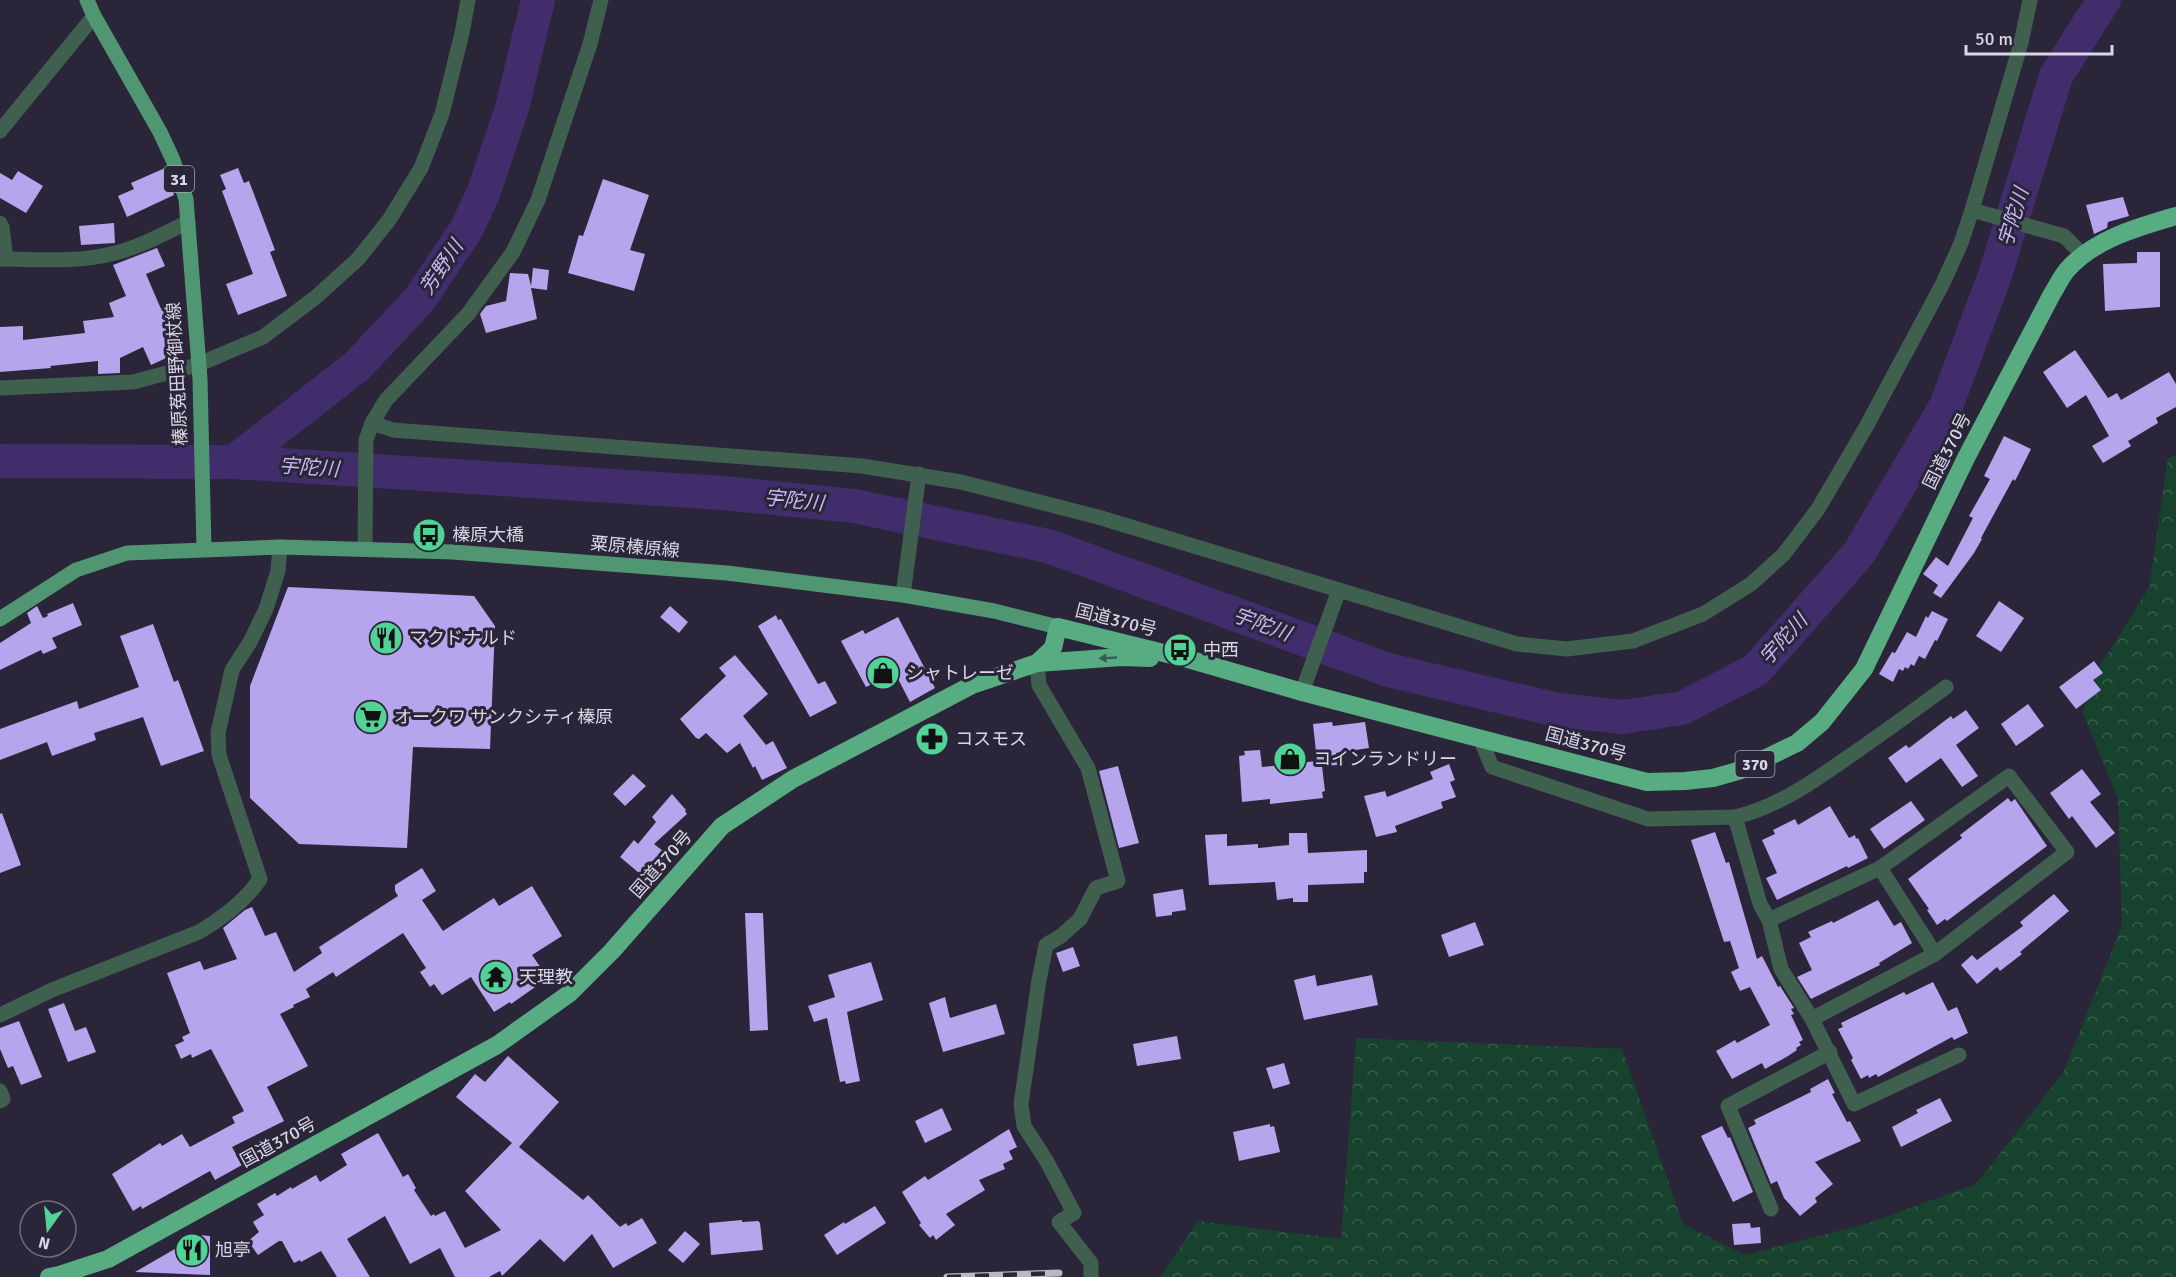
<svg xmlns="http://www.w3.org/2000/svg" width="2176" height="1277" font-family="Signika,'Noto Sans JP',sans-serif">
  <defs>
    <pattern id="forest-crowns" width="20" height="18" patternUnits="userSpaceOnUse" patternTransform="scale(1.5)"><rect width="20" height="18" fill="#17422e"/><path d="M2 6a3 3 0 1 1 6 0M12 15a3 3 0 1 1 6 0" fill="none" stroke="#385d4c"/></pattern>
  </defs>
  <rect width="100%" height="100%" fill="#2a2539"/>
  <!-- forest -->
  <polygon fill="url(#forest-crowns)" points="2176,455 2176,1277 1160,1277 1198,1221 1341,1239 1356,1038 1622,1049 1683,1224 1745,1255 1869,1223 1976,1184 2063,1073 2122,926 2118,799 2083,713 2093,677 2149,588 2168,458"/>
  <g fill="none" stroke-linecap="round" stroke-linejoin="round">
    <!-- river -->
    <g stroke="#412d6c" stroke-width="34">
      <polyline points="0,461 234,462 723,493 854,506 1048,546 1388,670 1558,710 1623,717 1682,708 1756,670 1859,553 1946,406 1995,275 2056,76 2104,0"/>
      <polyline points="234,462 357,366 419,300 466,230 483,194 512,108 538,0"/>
    </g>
  </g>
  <!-- building -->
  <g fill="#b6a4ed">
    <polygon points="165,168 174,195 127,217 118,196 134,189 131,183"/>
    <polygon points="238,168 244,183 249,181 275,250 270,252 287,296 238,315 226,284 253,274 222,191 226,189 220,175"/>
    <polygon points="18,171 43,186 26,213 0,198 0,173 12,180"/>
    <polygon points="603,179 649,195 630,250 645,254 634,291 568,273 579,235 583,236"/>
    <polygon points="2123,197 2129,216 2108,222 2107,228 2094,234 2086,205"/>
    <polygon points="114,223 115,243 81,245 79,226"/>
    <polygon points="157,248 165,266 146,274 161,309 163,308 184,350 151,365 143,347 120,358 120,373 98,374 98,361 50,366 51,368 0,372 0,327 23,326 23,340 85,333 83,321 114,317 109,303 126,296 113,265"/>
    <polygon points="2137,252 2160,252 2160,307 2105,311 2103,264 2137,263"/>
    <polygon points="533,268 549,270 547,290 531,288 537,319 486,333 480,314 486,306 506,301 510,273 528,274 531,286"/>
    <polygon points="2075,350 2108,398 2117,393 2121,400 2169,372 2176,384 2176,407 2156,418 2158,423 2128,441 2131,446 2103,463 2092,446 2109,436 2086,395 2067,408 2043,372"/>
    <polygon points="2004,436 2031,449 2015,481 2013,479 1981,538 1982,539 1974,553 1941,598 1933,593 1938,585 1923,574 1936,557 1948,566 1973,518 1969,516 1990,479 1984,476"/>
    <polygon points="288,587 474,596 495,626 490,749 413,747 407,848 299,844 250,798 250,686"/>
    <polygon points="1999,601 2024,618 2001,652 1976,636"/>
    <polygon points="73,603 82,625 52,638 57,648 43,654 41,650 0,670 0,643 31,623 27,613 37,606 43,618 48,616 47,614"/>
    <polygon points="670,606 688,622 679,633 660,617"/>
    <polygon points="1932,611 1948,619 1937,641 1935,640 1925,659 1919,656 1914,666 1911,664 1908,669 1905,667 1903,671 1899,669 1893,682 1879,674 1892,652 1895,653 1907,632 1916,637 1926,616 1928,618"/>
    <polygon points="776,615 778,620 781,619 818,684 825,681 837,703 810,717 758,626"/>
    <polygon points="898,617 935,688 910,702 896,675 888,679 887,677 866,687 841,641 863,630 865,634"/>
    <polygon points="153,624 174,682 178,680 204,751 161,766 143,717 94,733 96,740 52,756 47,742 0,760 0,729 77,701 79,709 139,687 120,636"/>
    <polygon points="735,655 768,694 743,716 766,745 773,741 787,768 762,780 755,766 753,768 740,743 727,753 706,733 699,739 696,738 680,719 726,676 719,668"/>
    <polygon points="2094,661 2103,673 2093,680 2101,690 2076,709 2059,687"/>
    <polygon points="2028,704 2044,726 2016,746 2001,724"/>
    <polygon points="1966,710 1979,728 1956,745 1978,776 1962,787 1941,758 1906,783 1888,758 1906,745 1909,748 1951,716 1953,719"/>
    <polygon points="1332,722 1333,726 1365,722 1369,748 1336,753 1337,765 1322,766 1325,791 1322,792 1323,798 1270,804 1270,799 1242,802 1239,756 1245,755 1244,751 1260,750 1262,767 1317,761 1313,724"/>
    <polygon points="1449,764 1455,780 1450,782 1456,797 1441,802 1443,808 1395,826 1397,832 1376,837 1364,796 1385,791 1387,797 1433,779 1430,772"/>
    <polygon points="1118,766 1139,843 1119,848 1099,771"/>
    <polygon points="2082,769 2101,794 2090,802 2115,833 2096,848 2072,816 2069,819 2050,793"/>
    <polygon points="633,774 646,786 625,806 613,794"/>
    <polygon points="672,794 686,810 685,811 687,814 654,844 672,858 651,883 620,857 634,840 638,844 656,822 652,817"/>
    <polygon points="2008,798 2011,802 2015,799 2047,846 1947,921 1945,919 1937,925 1927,910 1929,909 1908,879 1962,838 1960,835"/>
    <polygon points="1911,801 1925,820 1884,849 1870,829"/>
    <polygon points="1830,806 1849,838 1855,835 1856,839 1858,838 1868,858 1848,868 1847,866 1777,900 1766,878 1777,873 1762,840 1775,834 1773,830 1795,819 1798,825"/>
    <polygon points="2,813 21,865 0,873 0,814"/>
    <polygon points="1715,832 1726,863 1729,862 1757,959 1762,956 1778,987 1780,986 1794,1008 1791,1009 1794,1014 1791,1015 1803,1040 1799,1042 1801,1045 1796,1048 1797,1050 1788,1056 1765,1069 1762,1063 1732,1079 1716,1051 1735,1040 1737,1043 1770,1025 1750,987 1740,991 1731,972 1739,968 1730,941 1724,942 1691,840"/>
    <polygon points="1289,833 1307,833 1308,853 1367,850 1367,872 1364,872 1364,883 1308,885 1308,902 1293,902 1293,898 1277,900 1275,882 1209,885 1205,835 1227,834 1227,846 1258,844 1258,848 1289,845"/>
    <polygon points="422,868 436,891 422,900 443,931 494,898 499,906 532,886 562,936 532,955 548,978 511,1004 510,1002 494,1012 471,977 442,995 434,984 430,987 420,972 426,968 403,933 336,977 333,972 306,989 310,997 293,1005 294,1007 280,1014 308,1066 267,1087 284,1121 232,1147 242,1165 215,1180 210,1171 142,1209 141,1206 133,1211 112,1174 160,1143 162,1146 182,1134 190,1147 235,1123 232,1117 244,1111 211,1049 192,1058 191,1054 181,1059 175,1045 184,1041 182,1037 190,1033 167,973 200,961 204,970 237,959 223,928 245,910 252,907 265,936 276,932 294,972 322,953 319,947 398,896 395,891 395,885"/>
    <polygon points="1183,889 1186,910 1172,912 1172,915 1156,917 1153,894"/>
    <polygon points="2054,894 2069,911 2020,952 2022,954 2000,971 1997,967 1977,984 1961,965 1972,955 1977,960 2023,926 2020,922"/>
    <polygon points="1878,900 1894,926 1901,922 1912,943 1879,963 1880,965 1811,999 1797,977 1812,970 1799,943 1811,937 1808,932 1832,921 1833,923"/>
    <polygon points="745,913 763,913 768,1030 750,1031"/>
    <polygon points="1475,922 1484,945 1449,957 1441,935"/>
    <polygon points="1073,947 1080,966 1063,972 1056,953"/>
    <polygon points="871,962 883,1000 847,1012 860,1081 846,1084 845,1081 840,1082 827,1018 814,1022 808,1006 835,997 828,975"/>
    <polygon points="1315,975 1317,986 1372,975 1378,1005 1304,1020 1294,980"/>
    <polygon points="1933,982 1948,1011 1957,1007 1968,1033 1954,1040 1952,1037 1878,1077 1876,1074 1869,1078 1868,1075 1861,1079 1851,1060 1853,1058 1838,1029 1843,1027 1841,1023 1904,992 1906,995"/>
    <polygon points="945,997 950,1018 996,1004 1005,1034 943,1052 929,1003"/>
    <polygon points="64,1003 75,1031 86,1027 96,1052 68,1062 48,1009"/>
    <polygon points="19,1021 42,1077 21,1085 13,1066 8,1068 0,1049 0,1028"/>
    <polygon points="1177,1036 1181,1059 1137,1066 1133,1044"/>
    <polygon points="508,1056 559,1102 519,1147 583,1200 588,1195 620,1227 626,1223 628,1226 642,1218 657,1243 613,1268 592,1234 564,1262 540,1239 502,1276 500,1271 489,1277 455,1277 440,1248 410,1264 385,1216 347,1239 370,1277 337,1277 321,1251 301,1262 300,1260 294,1263 282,1241 279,1241 258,1255 248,1241 259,1232 253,1222 264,1215 257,1204 275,1193 277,1196 291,1187 292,1189 316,1175 320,1182 347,1165 341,1154 378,1133 403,1177 408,1174 416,1188 414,1190 431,1216 434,1214 435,1216 445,1211 465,1248 501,1230 465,1191 512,1143 456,1097 475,1074 485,1082"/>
    <polygon points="1284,1063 1290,1084 1273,1089 1266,1068"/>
    <polygon points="1828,1079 1835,1093 1832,1094 1847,1122 1850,1121 1861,1141 1815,1162 1833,1184 1815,1198 1817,1202 1800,1216 1784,1198 1777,1181 1771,1184 1748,1128 1756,1124 1754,1120 1811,1092 1810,1089"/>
    <polygon points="1940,1098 1952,1121 1901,1147 1892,1127 1918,1113 1916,1110"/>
    <polygon points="942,1108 952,1130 925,1143 915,1121"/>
    <polygon points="1270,1124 1270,1127 1274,1126 1280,1152 1239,1161 1233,1132"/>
    <polygon points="1722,1126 1728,1138 1730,1137 1753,1192 1733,1202 1701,1136"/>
    <polygon points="1009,1129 1017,1147 1009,1151 1013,1159 1003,1164 1005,1169 979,1180 985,1190 946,1214 955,1225 936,1240 933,1235 930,1238 919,1225 921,1223 902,1192 925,1176 928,1180"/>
    <polygon points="875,1206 886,1223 837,1255 824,1235 844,1222 845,1224"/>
    <polygon points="742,1220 742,1222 758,1221 760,1223 763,1250 711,1255 709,1223"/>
    <polygon points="1750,1223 1751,1228 1760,1227 1761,1243 1734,1245 1732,1224"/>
    <polygon points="685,1231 700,1244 683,1263 668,1250"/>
    <polygon points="199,1235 210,1236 210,1275 135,1272"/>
  </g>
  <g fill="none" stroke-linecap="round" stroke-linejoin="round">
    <!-- minor -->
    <g stroke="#40604f" stroke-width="15">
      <polyline points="0,131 94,16"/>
      <polyline points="1972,210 2064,236 2083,255"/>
      <polyline points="0,223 2,227 6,259"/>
      <path d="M 0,259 C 36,259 76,263 111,254 C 138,248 163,234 188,222"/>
      <polyline points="0,388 133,382 197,365 263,337 316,297 358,259 389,220 421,168 442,114 462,33 468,0"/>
      <polyline points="372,423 393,430 862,466 961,482 1098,517 1517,644 1567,649 1633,641 1703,614 1751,584 1784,554 1818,509 1866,427 1943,283 1961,243 1972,210 2021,43 2030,0"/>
      <polyline points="365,549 366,440 372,423 386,400 468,314 513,252 538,200 590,44 601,0"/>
      <polyline points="903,595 919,474"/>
      <polyline points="1037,663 1039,685 1088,768 1118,881 1096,888 1080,919 1061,936 1046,945 1039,980 1021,1104 1024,1126 1046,1160 1074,1213 1059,1222 1091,1263 1091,1277"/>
      <polyline points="1302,692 1339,590"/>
      <polyline points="1480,738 1492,767 1648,819 1735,817 1760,904 1769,920 1880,868 1935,954 2067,852 2009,776 1880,868"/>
      <path d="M 1735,817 C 1775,808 1811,783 1844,760 C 1879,736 1912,712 1946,687"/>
      <polyline points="1769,920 1781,969 1812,1019 1854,1104 1959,1055"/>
      <path d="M 0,1015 L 52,990 L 199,932 C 221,919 246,900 260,879 L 219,755 L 218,733 L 232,670 L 250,642 L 266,609 L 278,571 L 280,547"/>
      <polyline points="1812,1019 1935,954"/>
      <polyline points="0,1091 3,1099 0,1101"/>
      <polyline points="1771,1209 1728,1106 1830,1052"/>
    </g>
    <!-- major -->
    <g stroke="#519673" stroke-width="15">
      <polyline points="87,0 94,16 160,132 173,160 186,199 200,379 204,549"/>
      <polyline points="0,619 76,570 127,553 280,547 453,552 727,573 903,595 994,611 1058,627"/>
    </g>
    <!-- highway -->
    <g stroke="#57ac82" stroke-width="18">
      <polyline points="1037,663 1122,657 1150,658"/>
      <path d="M 49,1277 L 59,1275 L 108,1259 L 497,1045 L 570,993 L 612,951 L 722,826 L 793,779 L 972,685 L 1037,663 L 1053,648 L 1058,627 L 1188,659 L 1302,692 L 1647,782 L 1685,781 L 1713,778 L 1741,770 L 1797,743 L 1822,722 L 1864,669 L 1966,458 L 2052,294 C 2057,286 2061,277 2067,270 C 2094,239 2138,227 2176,216"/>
    </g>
    <defs>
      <polyline id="rail" points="947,1277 1059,1273"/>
    </defs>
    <!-- rail casing -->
    <use href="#rail" stroke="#bbb7c5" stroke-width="7"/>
    <!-- rail -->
    <use href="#rail" stroke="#2a2539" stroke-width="4.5" stroke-dasharray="14" stroke-linecap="butt"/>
  </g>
  <!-- one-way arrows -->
  <defs><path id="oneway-solid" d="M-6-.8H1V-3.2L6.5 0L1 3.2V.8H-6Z" transform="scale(1.5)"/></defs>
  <use fill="#3c5b56" href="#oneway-solid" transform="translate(1108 658) rotate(177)"/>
  <!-- icons -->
  <defs>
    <symbol id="bus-disc" viewBox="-11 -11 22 22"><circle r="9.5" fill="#51d398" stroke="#2a2539"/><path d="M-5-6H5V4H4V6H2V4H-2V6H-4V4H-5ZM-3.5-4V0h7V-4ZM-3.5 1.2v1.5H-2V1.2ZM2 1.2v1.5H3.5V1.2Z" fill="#111"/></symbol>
    <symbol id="restaurant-disc" viewBox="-11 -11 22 22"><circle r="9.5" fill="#51d398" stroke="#2a2539"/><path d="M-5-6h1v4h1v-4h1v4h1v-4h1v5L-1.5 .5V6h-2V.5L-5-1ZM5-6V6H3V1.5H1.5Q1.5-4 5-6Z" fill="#111"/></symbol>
    <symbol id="shop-disc" viewBox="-11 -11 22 22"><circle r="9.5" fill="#51d398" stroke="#2a2539"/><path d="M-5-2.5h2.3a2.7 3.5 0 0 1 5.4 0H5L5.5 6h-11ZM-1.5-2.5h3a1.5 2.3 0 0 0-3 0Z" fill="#111"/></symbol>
    <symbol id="supermarket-disc" viewBox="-11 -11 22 22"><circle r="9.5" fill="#51d398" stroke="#2a2539"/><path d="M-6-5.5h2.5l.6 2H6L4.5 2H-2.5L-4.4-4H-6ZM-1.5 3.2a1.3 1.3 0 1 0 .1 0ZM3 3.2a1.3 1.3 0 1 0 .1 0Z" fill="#111"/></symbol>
    <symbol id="pharmacy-disc" viewBox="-11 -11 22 22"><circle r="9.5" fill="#51d398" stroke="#2a2539"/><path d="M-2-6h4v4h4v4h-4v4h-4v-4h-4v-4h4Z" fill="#111"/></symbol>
    <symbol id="temple-disc" viewBox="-11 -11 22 22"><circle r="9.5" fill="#51d398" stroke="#2a2539"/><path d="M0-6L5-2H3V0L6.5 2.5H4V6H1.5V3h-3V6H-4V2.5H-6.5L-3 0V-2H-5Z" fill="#111"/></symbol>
  </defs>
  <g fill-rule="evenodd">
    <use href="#bus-disc" x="410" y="516" width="38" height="38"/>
    <use href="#restaurant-disc" x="367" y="619" width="38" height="38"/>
    <use href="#bus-disc" x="1161" y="631" width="38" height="38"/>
    <use href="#shop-disc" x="864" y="654" width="38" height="38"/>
    <use href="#supermarket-disc" x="352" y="698" width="38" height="38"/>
    <use href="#pharmacy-disc" x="913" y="720" width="38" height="38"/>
    <use href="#shop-disc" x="1271" y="740" width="38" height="38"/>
    <use href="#temple-disc" x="477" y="958" width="38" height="38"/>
    <use href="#restaurant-disc" x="173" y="1231" width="38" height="38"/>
  </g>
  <g text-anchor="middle" stroke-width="6" stroke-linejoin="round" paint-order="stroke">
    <!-- shield labels -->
    <g fill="#2a2539" stroke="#a5a2b1" stroke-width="1.5">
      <rect x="164" y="166" width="30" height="26" rx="4.5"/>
      <rect x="1735.5" y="751" width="39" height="26" rx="4.5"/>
    </g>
    <g font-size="16" font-weight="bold" fill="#dad7e4">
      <text x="179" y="185">31</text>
      <text x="1755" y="770">370</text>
    </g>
    <!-- street labels -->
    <g font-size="18" fill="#dad7e4" stroke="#2a2539">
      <text transform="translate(177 374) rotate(-93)" y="6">榛原菟田野御杖線</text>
      <text transform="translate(1947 451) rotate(-63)" y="6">国道370号</text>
      <text transform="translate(635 547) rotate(5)" y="6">粟原榛原線</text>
      <text transform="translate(1116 620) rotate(14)" y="6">国道370号</text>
      <text transform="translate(1586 744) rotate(15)" y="6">国道370号</text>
      <text transform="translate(661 864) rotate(-49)" y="6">国道370号</text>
      <text transform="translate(278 1142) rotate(-29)" y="6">国道370号</text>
    </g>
    <!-- poi labels -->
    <g font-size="18" fill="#dad7e4" stroke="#2a2539" text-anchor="start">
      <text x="452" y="541">榛原大橋</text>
      <text x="409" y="644">マクドナルド</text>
      <text x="1203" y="656">中西</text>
      <text x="906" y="679">シャトレーゼ</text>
      <text x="394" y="723">オークワ サンクシティ榛原</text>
      <text x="955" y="745">コスモス</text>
      <text x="1313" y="765">コインランドリー</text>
      <text x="519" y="983">天理教</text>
      <text x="215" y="1256">旭亭</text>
    </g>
    <!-- water labels -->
    <g font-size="20" font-style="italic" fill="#c6b8f1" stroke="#2a2539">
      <text transform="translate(2013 217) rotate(-73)" y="7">宇陀川</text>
      <text transform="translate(441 267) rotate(-56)" y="7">芳野川</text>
      <text transform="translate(309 467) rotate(4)" y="7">宇陀川</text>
      <text transform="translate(794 500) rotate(6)" y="7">宇陀川</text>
      <text transform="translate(1262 624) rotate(20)" y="7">宇陀川</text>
      <text transform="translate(1783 639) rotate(-48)" y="7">宇陀川</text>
    </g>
  </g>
  <!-- north arrow -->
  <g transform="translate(48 1229) rotate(195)"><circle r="28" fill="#2a2539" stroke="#706c7d" stroke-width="1.5"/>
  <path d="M0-4.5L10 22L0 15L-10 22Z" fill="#51d398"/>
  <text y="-9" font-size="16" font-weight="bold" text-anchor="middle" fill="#dad7e4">N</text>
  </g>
  <!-- scale -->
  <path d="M1966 45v9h146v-9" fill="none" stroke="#dad7e4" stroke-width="3"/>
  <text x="1975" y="45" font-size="18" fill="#dad7e4" stroke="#2a2539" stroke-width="4.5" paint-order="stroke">50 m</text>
</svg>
